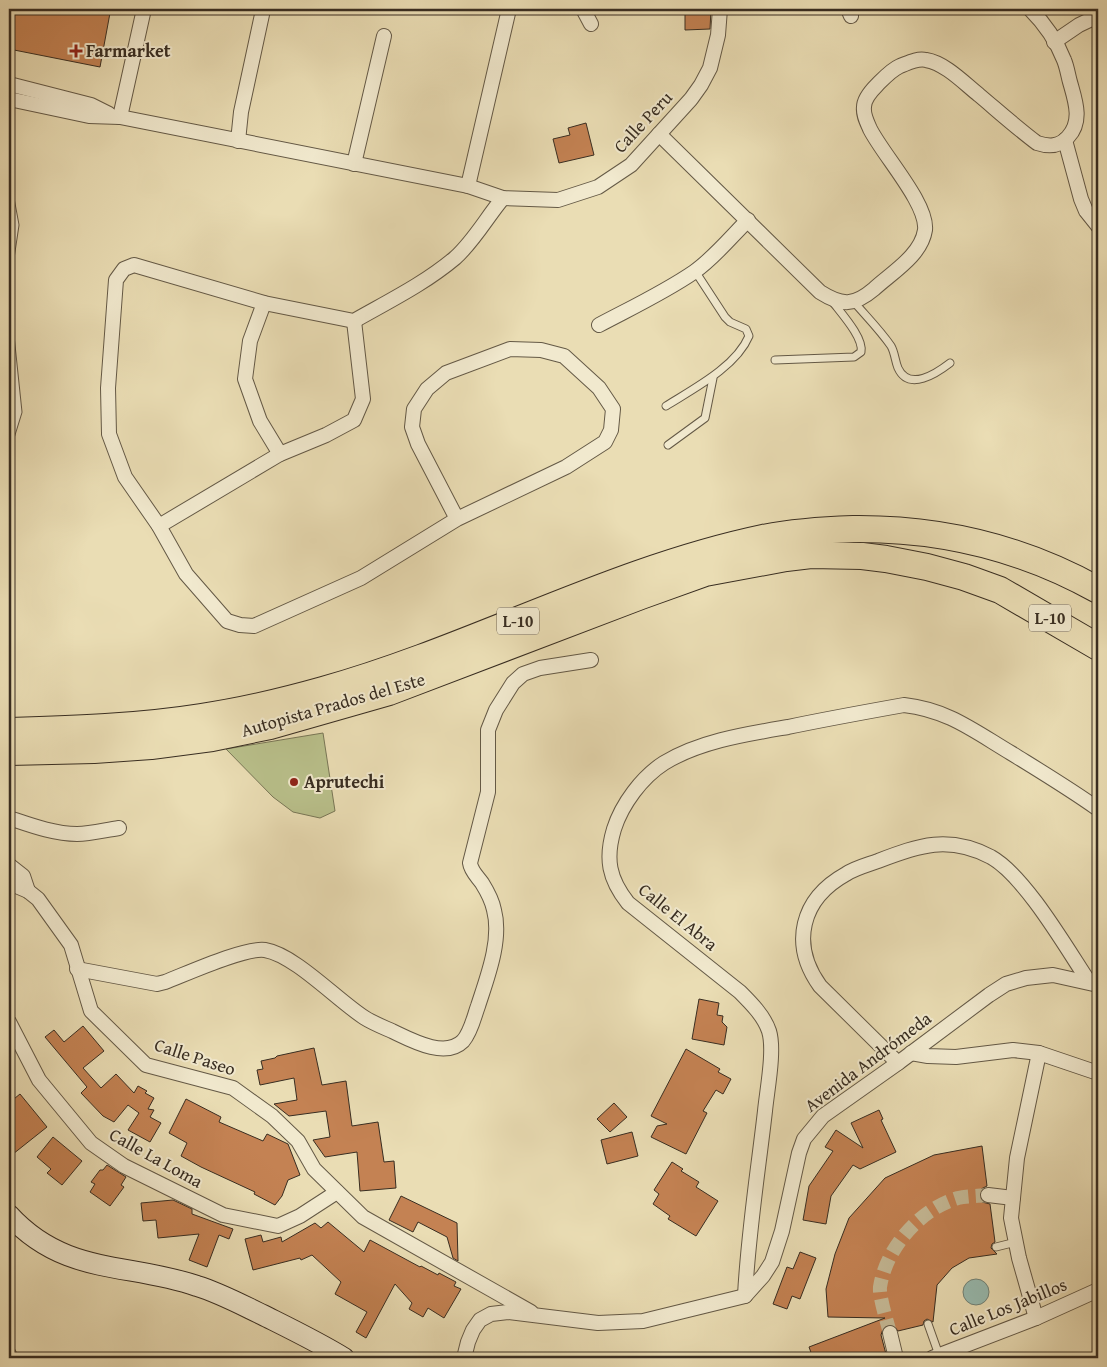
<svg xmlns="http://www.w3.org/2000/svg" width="1107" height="1367" font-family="'Gentium Book Plus',serif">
  <rect width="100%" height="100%" fill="#eaddb4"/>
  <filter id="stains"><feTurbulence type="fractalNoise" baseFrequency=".004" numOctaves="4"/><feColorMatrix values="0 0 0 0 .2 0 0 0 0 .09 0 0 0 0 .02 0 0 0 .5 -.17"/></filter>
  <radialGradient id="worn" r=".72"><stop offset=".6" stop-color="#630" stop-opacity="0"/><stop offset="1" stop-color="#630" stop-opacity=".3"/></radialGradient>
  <!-- green -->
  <polygon fill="#b9c08b" stroke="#787656" points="323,733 335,811 320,818 293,812 273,797 226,749"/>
  <!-- water -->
  <circle fill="#98bbb0" stroke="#728277" cx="976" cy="1292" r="13"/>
  <!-- building -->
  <g fill="#c48253" stroke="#382d21">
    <polygon points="9,9 89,9 110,13 100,67 9,49"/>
    <polygon points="687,9 711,9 710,29 685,30 685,12 687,12"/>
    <polygon points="586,123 594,155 559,163 553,139 570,135 568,128"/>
    <polygon points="699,999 719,1003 717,1015 723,1016 722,1022 727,1027 724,1045 692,1039"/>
    <polygon points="83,1026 104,1051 83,1068 101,1088 116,1074 134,1093 138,1086 147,1091 145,1093 154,1098 148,1109 154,1110 150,1117 161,1123 150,1142 128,1130 139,1113 128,1105 114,1122 103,1116 81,1093 87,1087 45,1037 54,1030 64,1042"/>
    <polygon points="314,1048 322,1085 346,1081 352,1126 378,1122 384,1162 394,1161 396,1188 360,1191 357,1152 325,1157 313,1140 330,1137 326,1111 289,1116 274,1104 297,1100 294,1078 260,1085 257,1070 263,1069 261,1061 275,1058 277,1056"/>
    <polygon points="686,1049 720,1069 718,1072 731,1079 723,1094 716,1090 703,1111 707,1113 686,1154 651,1137 657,1126 667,1124 651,1116"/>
    <polygon points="20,1094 47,1127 13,1154 9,1149 9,1103"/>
    <polygon points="186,1099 221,1117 219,1122 263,1141 267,1134 288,1144 300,1175 288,1180 282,1196 275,1205 254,1194 255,1192 201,1167 181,1156 187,1143 169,1133"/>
    <polygon points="614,1103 627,1117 610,1132 597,1119"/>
    <polygon points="879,1110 883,1119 881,1120 896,1152 860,1169 853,1165 831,1196 826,1224 803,1220 809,1186 833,1151 825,1147 836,1130 863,1148 851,1123"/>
    <polygon points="632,1132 638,1156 607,1164 601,1140"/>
    <polygon points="53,1137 82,1161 62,1185 47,1173 51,1169 37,1157"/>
    <polygon points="982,1146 987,1186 981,1189 979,1194 982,1202 990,1204 995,1242 992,1244 991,1248 997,1254 969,1258 952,1268 937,1285 933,1322 927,1319 924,1321 923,1325 898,1331 893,1325 884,1326 881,1335 887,1358 864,1358 863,1355 854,1358 813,1358 809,1347 885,1318 828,1317 826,1289 835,1254 849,1218 885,1178 934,1155"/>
    <polygon points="672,1162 683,1169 681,1171 699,1182 696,1187 718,1201 696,1236 668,1219 670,1216 653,1204 659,1194 654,1190"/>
    <polygon points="107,1165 126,1177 121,1185 124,1187 110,1206 90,1192 95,1184 91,1182 100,1170 103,1170"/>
    <polygon points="401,1196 457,1223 458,1261 453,1258 447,1237 418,1222 413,1232 389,1220"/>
    <polygon points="173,1200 192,1209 192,1214 233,1229 229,1239 219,1235 207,1267 189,1260 199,1234 158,1238 156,1220 143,1221 141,1203"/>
    <polygon points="328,1222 364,1252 370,1240 420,1267 421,1266 438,1275 439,1273 456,1282 454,1286 461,1289 444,1318 428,1308 423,1317 409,1309 412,1303 395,1284 366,1338 356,1332 367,1312 335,1294 341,1282 312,1255 301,1260 300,1258 253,1270 245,1239 261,1235 263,1242 281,1237 282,1242 315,1223 321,1228"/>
    <polygon points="800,1252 816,1258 800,1299 792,1296 787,1309 773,1304 787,1267 793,1269"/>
  </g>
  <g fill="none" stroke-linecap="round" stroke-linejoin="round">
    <!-- street-tunnel -->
    <path stroke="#c6ba97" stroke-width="14" stroke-dasharray="14 7" stroke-linecap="butt" d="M 890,1333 C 887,1322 879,1296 880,1287 C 886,1248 920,1209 958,1198 C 967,1196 979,1196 988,1195"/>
    <defs>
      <g id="lane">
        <polyline points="9,193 15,225 9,265"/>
        <path d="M 854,302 C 866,316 880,330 891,346 C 895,353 895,361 898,368 C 909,392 937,373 950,363"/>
        <polyline points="9,326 18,412 9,441"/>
        <path d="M 775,360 L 854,357 L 861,352 C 864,338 841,313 832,301"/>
        <path d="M 666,406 C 693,389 736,367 749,336 L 746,329 L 730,322 L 725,317 L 695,271"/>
        <polyline points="668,445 705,418 713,378"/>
        <polyline points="996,1247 1016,1242"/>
        <polyline points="928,1324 939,1355"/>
      </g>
      <g id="street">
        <polyline points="583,9 591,24"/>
        <polyline points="848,9 851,16"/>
        <polyline points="1054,42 1079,25 1098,16"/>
        <polyline points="9,84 91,105 109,114"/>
        <polyline points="9,99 89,116 120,117 468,186 503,198 558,200 598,187 631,165 691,99 701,85 710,68 718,35 720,9"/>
        <polyline points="120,117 144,9"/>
        <path d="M 659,134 L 820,292 C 842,306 854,306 874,289 C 891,273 921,256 925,230 C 928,204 883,155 870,129 C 867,122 863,115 864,107 C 864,99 871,91 877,85 C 884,78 891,70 900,66 C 908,63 917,58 926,60 C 945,63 964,83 979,95 C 998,111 1017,128 1037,143 C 1049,147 1059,147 1068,137 C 1083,121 1075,100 1070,82 C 1068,75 1067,67 1064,60 C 1057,42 1044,23 1030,9"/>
        <polyline points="1065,140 1081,199 1086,211 1098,226"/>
        <polyline points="238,141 241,112 263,10"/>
        <polyline points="354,164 384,36"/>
        <polyline points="468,186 509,9"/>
        <polyline points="264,303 250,341 245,379 260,421 280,454"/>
        <path d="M 599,325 C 631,308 665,292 694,272 C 714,258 731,237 748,220"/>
        <path d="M 457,519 L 418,444 L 412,427 L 414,409 L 427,389 L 446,373 L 510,349 L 541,350 L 564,356 L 599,388 L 613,409 L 611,430 L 605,442 L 566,467 L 457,519 L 361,578 L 254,626 L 240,625 L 227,621 L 186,574 L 159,526 L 125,477 L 109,434 L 108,388 L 116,280 L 124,269 L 134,265 L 264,303 L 354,321 C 389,301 424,284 455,258 C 474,241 487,217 503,198"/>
        <polyline points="159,526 280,454 326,435 354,420 363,399 354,321"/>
        <path d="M 9,818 C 30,825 54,834 77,834 C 91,834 105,830 119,828"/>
        <polyline points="9,865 23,876 28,891"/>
        <polyline points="9,883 28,891 38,899 71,945 91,1011 146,1065 233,1088 272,1116 298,1141 314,1169 363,1217 531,1312"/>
        <path d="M 77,969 L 157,984 L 165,982 C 186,974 245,947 265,950 C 295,955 338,1001 365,1018 C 373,1023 383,1027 392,1031 C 411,1040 445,1059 463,1041 C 471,1032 474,1017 478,1006 C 487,978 502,940 494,910 C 492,900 487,891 482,883 C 477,876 471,871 470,863 L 488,792 L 488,730 L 496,710 L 513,683 L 523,674 L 540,668 L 591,660"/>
        <polyline points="9,1022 39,1080 91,1143 124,1166 223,1215 278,1226 300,1216 337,1192"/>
        <polyline points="911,1053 928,1056 956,1057 1013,1050 1039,1053 1098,1073"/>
        <path d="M 898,1063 L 820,986 C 790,944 801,899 846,874 C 855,868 867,865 878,861 C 919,845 949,835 991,857 C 1025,876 1067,949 1089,982"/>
        <polyline points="988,1195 1013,1198"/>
        <path d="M 745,1296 C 748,1234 758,1172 765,1111 C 767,1090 775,1050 769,1031 C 764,1016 751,1003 740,992 L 628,903 C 609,879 605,859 614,829 C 622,804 642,777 664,763 C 700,741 747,734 788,727 C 826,719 865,712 904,705 C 948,710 974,731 1011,753 C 1040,771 1070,789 1098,809"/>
        <polyline points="1036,1318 1019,1258 1011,1218 1017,1158 1039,1053"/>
        <polyline points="890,1333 896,1358"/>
        <polyline points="9,1354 10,1358"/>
        <polyline points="464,1358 468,1342 473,1330 480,1320 491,1314 508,1312 598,1323 643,1321 745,1296 763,1276 772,1262 782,1231 799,1153 804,1139 823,1116 898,1063 989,995 1006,984 1026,978 1053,975 1098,985"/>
        <polyline points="932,1358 1036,1318 1098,1290"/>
      </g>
      <path id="secondary" d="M 9,1215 C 65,1276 127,1262 197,1286 C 220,1293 242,1305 263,1315 C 291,1329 318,1342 344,1358"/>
      <g id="highway">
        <path d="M 9,731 C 73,729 138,727 201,717 C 242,711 284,701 323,690 C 473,648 611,570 763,538 C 793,532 823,530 853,529 C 941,528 1021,547 1098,590"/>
        <polyline points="9,752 94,750 151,746 212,738 270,726 389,692 641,596 705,573 786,558 811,555 862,556 886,559 927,567 964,577 1000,590 1098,647"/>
      </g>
    </defs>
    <!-- lane casing -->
    <use href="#lane" stroke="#645946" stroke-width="9"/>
    <!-- street casing -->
    <use href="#street" stroke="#645946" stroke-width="16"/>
    <!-- secondary casing -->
    <use href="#secondary" stroke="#382d21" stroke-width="22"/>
    <!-- highway casing -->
    <use href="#highway" stroke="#382d21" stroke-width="28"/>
    <!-- lane -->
    <use href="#lane" stroke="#f1e9ce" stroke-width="7"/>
    <!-- street -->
    <use href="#street" stroke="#f1e9ce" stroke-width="14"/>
    <!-- secondary -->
    <use href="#secondary" stroke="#f1e9ce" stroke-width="20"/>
    <!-- highway -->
    <use href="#highway" stroke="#eaddb4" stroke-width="26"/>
  </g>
  <!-- markers -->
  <g fill="#8f2418" stroke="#f1e9ce" stroke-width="2">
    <path d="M73.5 43.5h5v5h5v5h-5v5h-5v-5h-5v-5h5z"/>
    <circle cx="294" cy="782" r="5"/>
  </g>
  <g text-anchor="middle" stroke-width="4" stroke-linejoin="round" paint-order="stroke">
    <!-- shield labels -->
    <g fill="#f1e9ce" stroke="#706555" stroke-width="1">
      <rect x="1029" y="604.5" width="42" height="27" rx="4"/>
      <rect x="497" y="607.5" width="42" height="27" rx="4"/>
    </g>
    <g font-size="16" font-weight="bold" fill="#382d21">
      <text x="1050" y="624">L-10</text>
      <text x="518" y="627">L-10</text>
    </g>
    <!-- poi labels -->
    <g font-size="18" font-weight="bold" fill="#382d21" stroke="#f1e9ce" text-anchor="start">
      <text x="86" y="57">Farmarket</text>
      <text x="304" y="788">Aprutechi</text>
    </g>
    <!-- street labels -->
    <g font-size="18" fill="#382d21" stroke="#f1e9ce">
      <text transform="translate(643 122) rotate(-47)" y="6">Calle Peru</text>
      <text transform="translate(333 705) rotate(-16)" y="6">Autopista Prados del Este</text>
      <text transform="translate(678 917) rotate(39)" y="6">Calle El Abra</text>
      <text transform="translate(195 1057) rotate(18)" y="6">Calle Paseo</text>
      <text transform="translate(868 1062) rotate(-37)" y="6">Avenida Andrómeda</text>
      <text transform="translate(156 1158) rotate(29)" y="6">Calle La Loma</text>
      <text transform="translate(1008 1307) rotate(-22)" y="6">Calle Los Jabillos</text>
    </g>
  </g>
  <!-- margin -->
  <rect width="1107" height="1367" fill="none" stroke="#eaddb4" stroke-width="30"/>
  <rect x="10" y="10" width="1087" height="1347" fill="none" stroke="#382d21" stroke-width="2.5"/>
  <rect x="15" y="15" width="1077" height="1337" fill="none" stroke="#382d21"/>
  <rect width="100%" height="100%" filter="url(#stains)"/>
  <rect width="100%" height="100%" fill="url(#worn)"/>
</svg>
